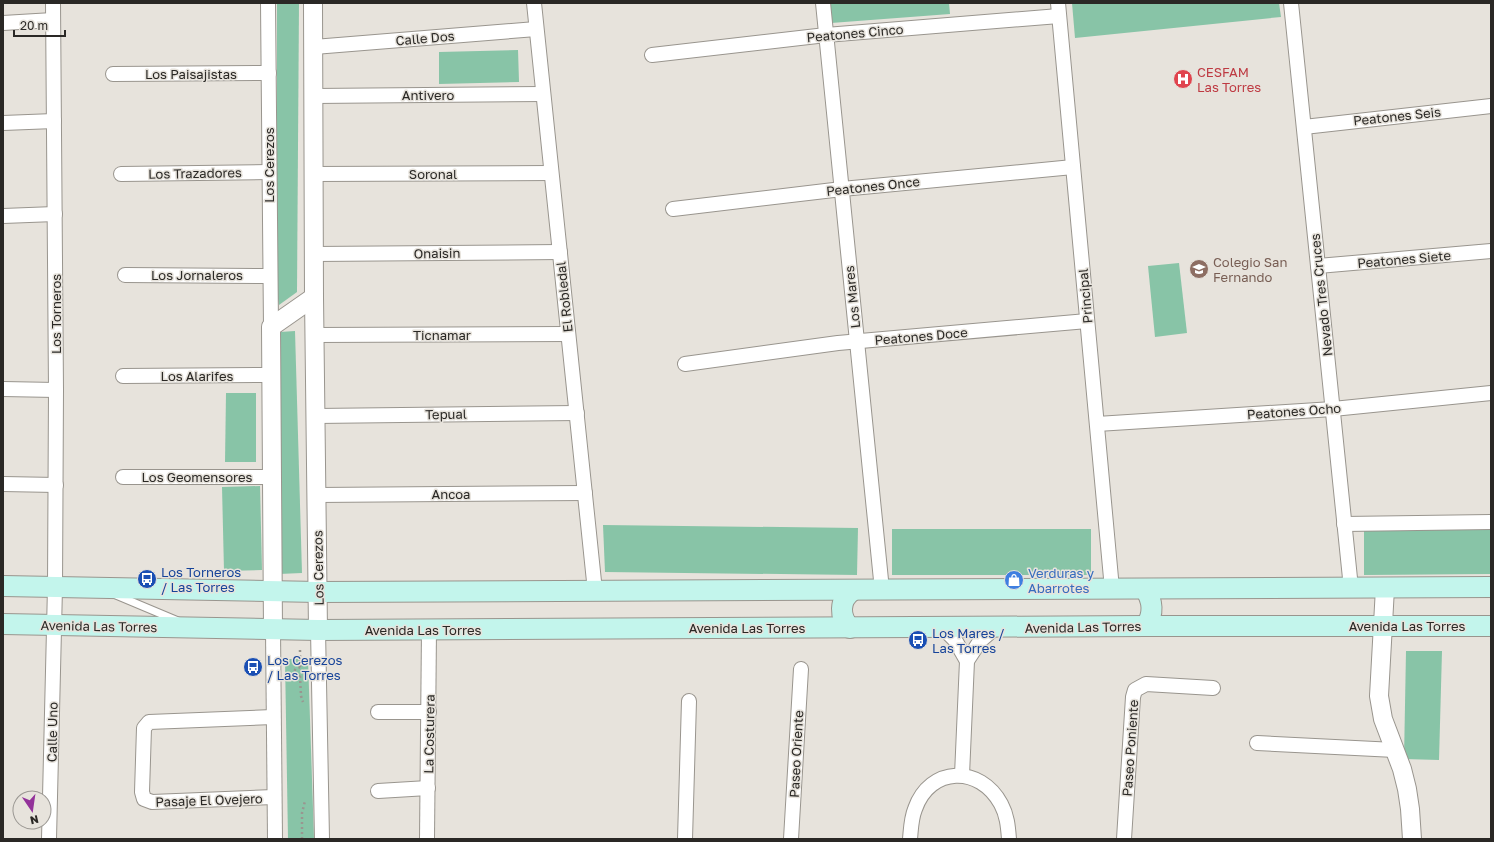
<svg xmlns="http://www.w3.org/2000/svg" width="1494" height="842" font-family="'Golos Text',sans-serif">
  <rect width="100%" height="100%" fill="#e7e3dc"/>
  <!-- green -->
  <g fill="#88c4a7">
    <polygon points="277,3 299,3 297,292 279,305 277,293"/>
    <polygon points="829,3 949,3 950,14 831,23"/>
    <polygon points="1072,3 1279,3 1281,17 1075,38"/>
    <polygon points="518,50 519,82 439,84 439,52"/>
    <polygon points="1179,263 1187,333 1155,337 1148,266"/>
    <polygon points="295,331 302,573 279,574 280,332"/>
    <polygon points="226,393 256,393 256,462 225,462"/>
    <polygon points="260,486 262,570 224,571 222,487"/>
    <polygon points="603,525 858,528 857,575 605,572"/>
    <rect x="892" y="529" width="199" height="46"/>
    <polygon points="1491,529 1491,574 1364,575 1364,530"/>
    <polygon points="1406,651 1442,651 1439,760 1404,759"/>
    <polygon points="285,659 308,659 314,839 288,839"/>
  </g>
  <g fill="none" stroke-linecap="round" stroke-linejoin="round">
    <defs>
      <polyline id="service" points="116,595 178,621"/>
      <g id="minor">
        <polyline points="268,3 271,327"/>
        <polyline points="534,3 595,591"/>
        <polyline points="823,3 882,590"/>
        <polyline points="1058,3 1112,589"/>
        <polyline points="1291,3 1351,588"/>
        <polyline points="3,23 53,20"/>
        <polyline points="314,47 536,29"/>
        <polyline points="652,55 826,35 1059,16"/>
        <polyline points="113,74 269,73"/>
        <polyline points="314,96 543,94"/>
        <polyline points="3,123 54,121"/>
        <polyline points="1304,127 1491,106"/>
        <polyline points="121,174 269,172"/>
        <polyline points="314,174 551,173"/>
        <polyline points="673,209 842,189 1073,167"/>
        <polyline points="3,216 55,214"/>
        <polyline points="314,254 560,252"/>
        <polyline points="1318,266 1491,251"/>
        <polyline points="125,275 270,276"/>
        <polyline points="315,335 568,334"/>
        <polyline points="685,364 838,343 1087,321"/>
        <polyline points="123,376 271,375"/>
        <polyline points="3,389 56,390"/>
        <polyline points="316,416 577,413"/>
        <polyline points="1097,424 1333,409 1491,393"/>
        <polyline points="123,477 272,477"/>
        <polyline points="3,484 56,485"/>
        <polyline points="317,495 585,493"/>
        <polyline points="1344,524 1491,522"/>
        <polyline points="943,628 955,640 967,661"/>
        <polyline points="273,630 275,839"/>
        <polyline points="318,630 322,839"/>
        <polyline points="378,712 429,712"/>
        <polyline points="273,717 149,722 144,728 142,792 144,799 152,802 274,797"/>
        <polyline points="1257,743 1395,750"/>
        <polyline points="962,775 967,661 980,641 995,628"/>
        <polyline points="378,791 428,788"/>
        <polyline points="49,839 55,587 56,390 53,3"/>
        <polyline points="427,839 429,630"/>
        <polyline points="685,839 689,701"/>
        <polyline points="791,839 801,669"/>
        <path d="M 910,839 C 911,829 911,819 915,809 C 930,766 980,765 1001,804 C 1007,815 1008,826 1009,839"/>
        <polyline points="1124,839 1133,697 1135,690 1146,684 1213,688"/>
      </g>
      <g id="tertiary">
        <polyline points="313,3 314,297 318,630"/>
        <polyline points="1385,588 1379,696 1383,719 1402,769 1407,789 1410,809 1412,839"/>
        <polyline points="273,630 271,327 314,297"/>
      </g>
      <g id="secondary">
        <polyline points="3,586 318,592 1491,587"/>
        <path d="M 1145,589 C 1153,601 1154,614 1146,626"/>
        <polyline points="3,624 318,630 1146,626 1491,626"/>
        <path d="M 850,628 C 839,617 839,600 852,591"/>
      </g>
    </defs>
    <!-- service casing -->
    <use href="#service" stroke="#99958e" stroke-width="9"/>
    <!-- minor casing -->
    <use href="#minor" stroke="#99958e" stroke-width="16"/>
    <!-- tertiary casing -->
    <use href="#tertiary" stroke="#99958e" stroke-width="20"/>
    <!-- secondary casing -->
    <use href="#secondary" stroke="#99958e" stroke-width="22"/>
    <!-- path -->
    <g stroke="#999690" stroke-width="2.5" stroke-dasharray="2 3" stroke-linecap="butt">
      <polyline points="300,667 300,647"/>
      <circle cx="299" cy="672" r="4.5"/>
      <polyline points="300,676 301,696 303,702"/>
      <polyline points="302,839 302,813 305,801"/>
    </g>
    <!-- service -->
    <use href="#service" stroke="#fff" stroke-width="7"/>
    <!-- minor -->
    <use href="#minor" stroke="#fff" stroke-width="14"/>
    <!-- tertiary -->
    <use href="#tertiary" stroke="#fff" stroke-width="18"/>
    <!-- secondary -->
    <use href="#secondary" stroke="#c3f5ec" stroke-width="20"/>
  </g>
  <!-- icons -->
  <defs>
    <symbol id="hospital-disc" viewBox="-11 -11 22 22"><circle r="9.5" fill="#e0444e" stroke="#e7e3dc"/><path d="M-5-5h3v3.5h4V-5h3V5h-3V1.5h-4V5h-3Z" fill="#fff"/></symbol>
    <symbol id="school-disc" viewBox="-11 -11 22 22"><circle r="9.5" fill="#8d6e63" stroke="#e7e3dc"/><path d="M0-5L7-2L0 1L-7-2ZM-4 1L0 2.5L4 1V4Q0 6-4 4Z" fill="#fff"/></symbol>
    <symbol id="bus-disc" viewBox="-11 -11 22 22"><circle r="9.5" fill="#1a4fb4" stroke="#e7e3dc"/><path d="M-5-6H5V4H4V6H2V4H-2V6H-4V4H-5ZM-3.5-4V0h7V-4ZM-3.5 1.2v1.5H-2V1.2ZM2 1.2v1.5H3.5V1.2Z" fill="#fff"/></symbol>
    <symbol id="shop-disc" viewBox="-11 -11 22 22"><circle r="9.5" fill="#3f7fe0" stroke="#e7e3dc"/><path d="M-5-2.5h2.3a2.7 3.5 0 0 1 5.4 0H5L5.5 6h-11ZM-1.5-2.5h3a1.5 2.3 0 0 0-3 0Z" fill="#fff"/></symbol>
  </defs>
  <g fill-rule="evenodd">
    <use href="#hospital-disc" x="1172" y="68" width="22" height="22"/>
    <use href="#school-disc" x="1188" y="258" width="22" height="22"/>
    <use href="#bus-disc" x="136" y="568" width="22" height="22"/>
    <use href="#shop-disc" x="1003" y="569" width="22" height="22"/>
    <use href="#bus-disc" x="907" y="629" width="22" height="22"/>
    <use href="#bus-disc" x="242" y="656" width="22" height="22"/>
  </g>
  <g text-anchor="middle" stroke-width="3" stroke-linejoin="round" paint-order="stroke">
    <!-- street labels -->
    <g font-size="13" fill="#2a2825" stroke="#e7e3dc">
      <text transform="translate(855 33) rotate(-5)" y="5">Peatones Cinco</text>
      <text transform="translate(425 38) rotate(-5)" y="5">Calle Dos</text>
      <text x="191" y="79">Los Paisajistas</text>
      <text x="428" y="100">Antivero</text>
      <text transform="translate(1397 116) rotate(-6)" y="5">Peatones Seis</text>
      <text transform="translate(269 165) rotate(-90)" y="5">Los Cerezos</text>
      <text transform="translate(195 173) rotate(-1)" y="5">Los Trazadores</text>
      <text x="433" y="179">Soronal</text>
      <text transform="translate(873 186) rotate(-6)" y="5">Peatones Once</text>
      <text transform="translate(437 253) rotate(-1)" y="5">Onaisin</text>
      <text transform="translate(1404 259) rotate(-5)" y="5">Peatones Siete</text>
      <text x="197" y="280">Los Jornaleros</text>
      <text transform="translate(1321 295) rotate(-96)" y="5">Nevado Tres Cruces</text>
      <text transform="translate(1085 296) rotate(-95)" y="5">Principal</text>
      <text transform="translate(564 297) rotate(-96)" y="5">El Robledal</text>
      <text transform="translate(852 297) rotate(-96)" y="5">Los Mares</text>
      <text transform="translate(56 314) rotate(-90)" y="5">Los Torneros</text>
      <text x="442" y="340">Ticnamar</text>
      <text transform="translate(921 336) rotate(-5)" y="5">Peatones Doce</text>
      <text x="197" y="381">Los Alarifes</text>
      <text transform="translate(1294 411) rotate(-4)" y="5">Peatones Ocho</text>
      <text transform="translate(446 414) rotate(-1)" y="5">Tepual</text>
      <text x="197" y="482">Los Geomensores</text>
      <text x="451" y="499">Ancoa</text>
      <text transform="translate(318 568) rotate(-91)" y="5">Los Cerezos</text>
      <text transform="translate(99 626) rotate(1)" y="5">Avenida Las Torres</text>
      <text x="1407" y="631">Avenida Las Torres</text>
      <text transform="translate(1083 627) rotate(-1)" y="5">Avenida Las Torres</text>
      <text x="747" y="633">Avenida Las Torres</text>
      <text x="423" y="635">Avenida Las Torres</text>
      <text transform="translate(52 732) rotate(-89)" y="5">Calle Uno</text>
      <text transform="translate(429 734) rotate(-89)" y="5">La Costurera</text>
      <text transform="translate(1130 748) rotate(-86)" y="5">Paseo Poniente</text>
      <text transform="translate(796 754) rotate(-87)" y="5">Paseo Oriente</text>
      <text transform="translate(209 800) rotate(-2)" y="5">Pasaje El Ovejero</text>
    </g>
    <!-- health labels -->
    <g font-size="13" fill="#be3a42" stroke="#e7e3dc" text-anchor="start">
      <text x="1197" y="77">CESFAM<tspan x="1197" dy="15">Las Torres</tspan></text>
    </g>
    <!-- education labels -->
    <g font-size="13" fill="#785e54" stroke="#e7e3dc" text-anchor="start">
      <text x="1213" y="267">Colegio San<tspan x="1213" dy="15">Fernando</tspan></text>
    </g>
    <!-- transit labels -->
    <g font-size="13" fill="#164399" stroke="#e7e3dc" text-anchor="start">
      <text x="161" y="577">Los Torneros<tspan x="161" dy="15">/ Las Torres</tspan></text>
      <text x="932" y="638">Los Mares /<tspan x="932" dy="15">Las Torres</tspan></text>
      <text x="267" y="665">Los Cerezos<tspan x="267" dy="15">/ Las Torres</tspan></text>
    </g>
    <!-- shop labels -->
    <g font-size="13" fill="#366cbe" stroke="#e7e3dc" text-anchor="start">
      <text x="1028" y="578">Verduras y<tspan x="1028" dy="15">Abarrotes</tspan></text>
    </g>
  </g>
  <!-- border -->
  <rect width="1494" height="842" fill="none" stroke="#2a2825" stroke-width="8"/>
  <!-- north arrow -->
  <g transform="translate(32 810) rotate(167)"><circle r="19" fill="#e7e3dc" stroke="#9b9893"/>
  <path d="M0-3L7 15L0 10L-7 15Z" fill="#93329a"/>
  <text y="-6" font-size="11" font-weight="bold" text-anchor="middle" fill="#2a2825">N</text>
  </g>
  <!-- scale -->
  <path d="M14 30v6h51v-6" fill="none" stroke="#2a2825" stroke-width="2"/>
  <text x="20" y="30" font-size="12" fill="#2a2825" stroke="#e7e3dc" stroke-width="3" paint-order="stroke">20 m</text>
</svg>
